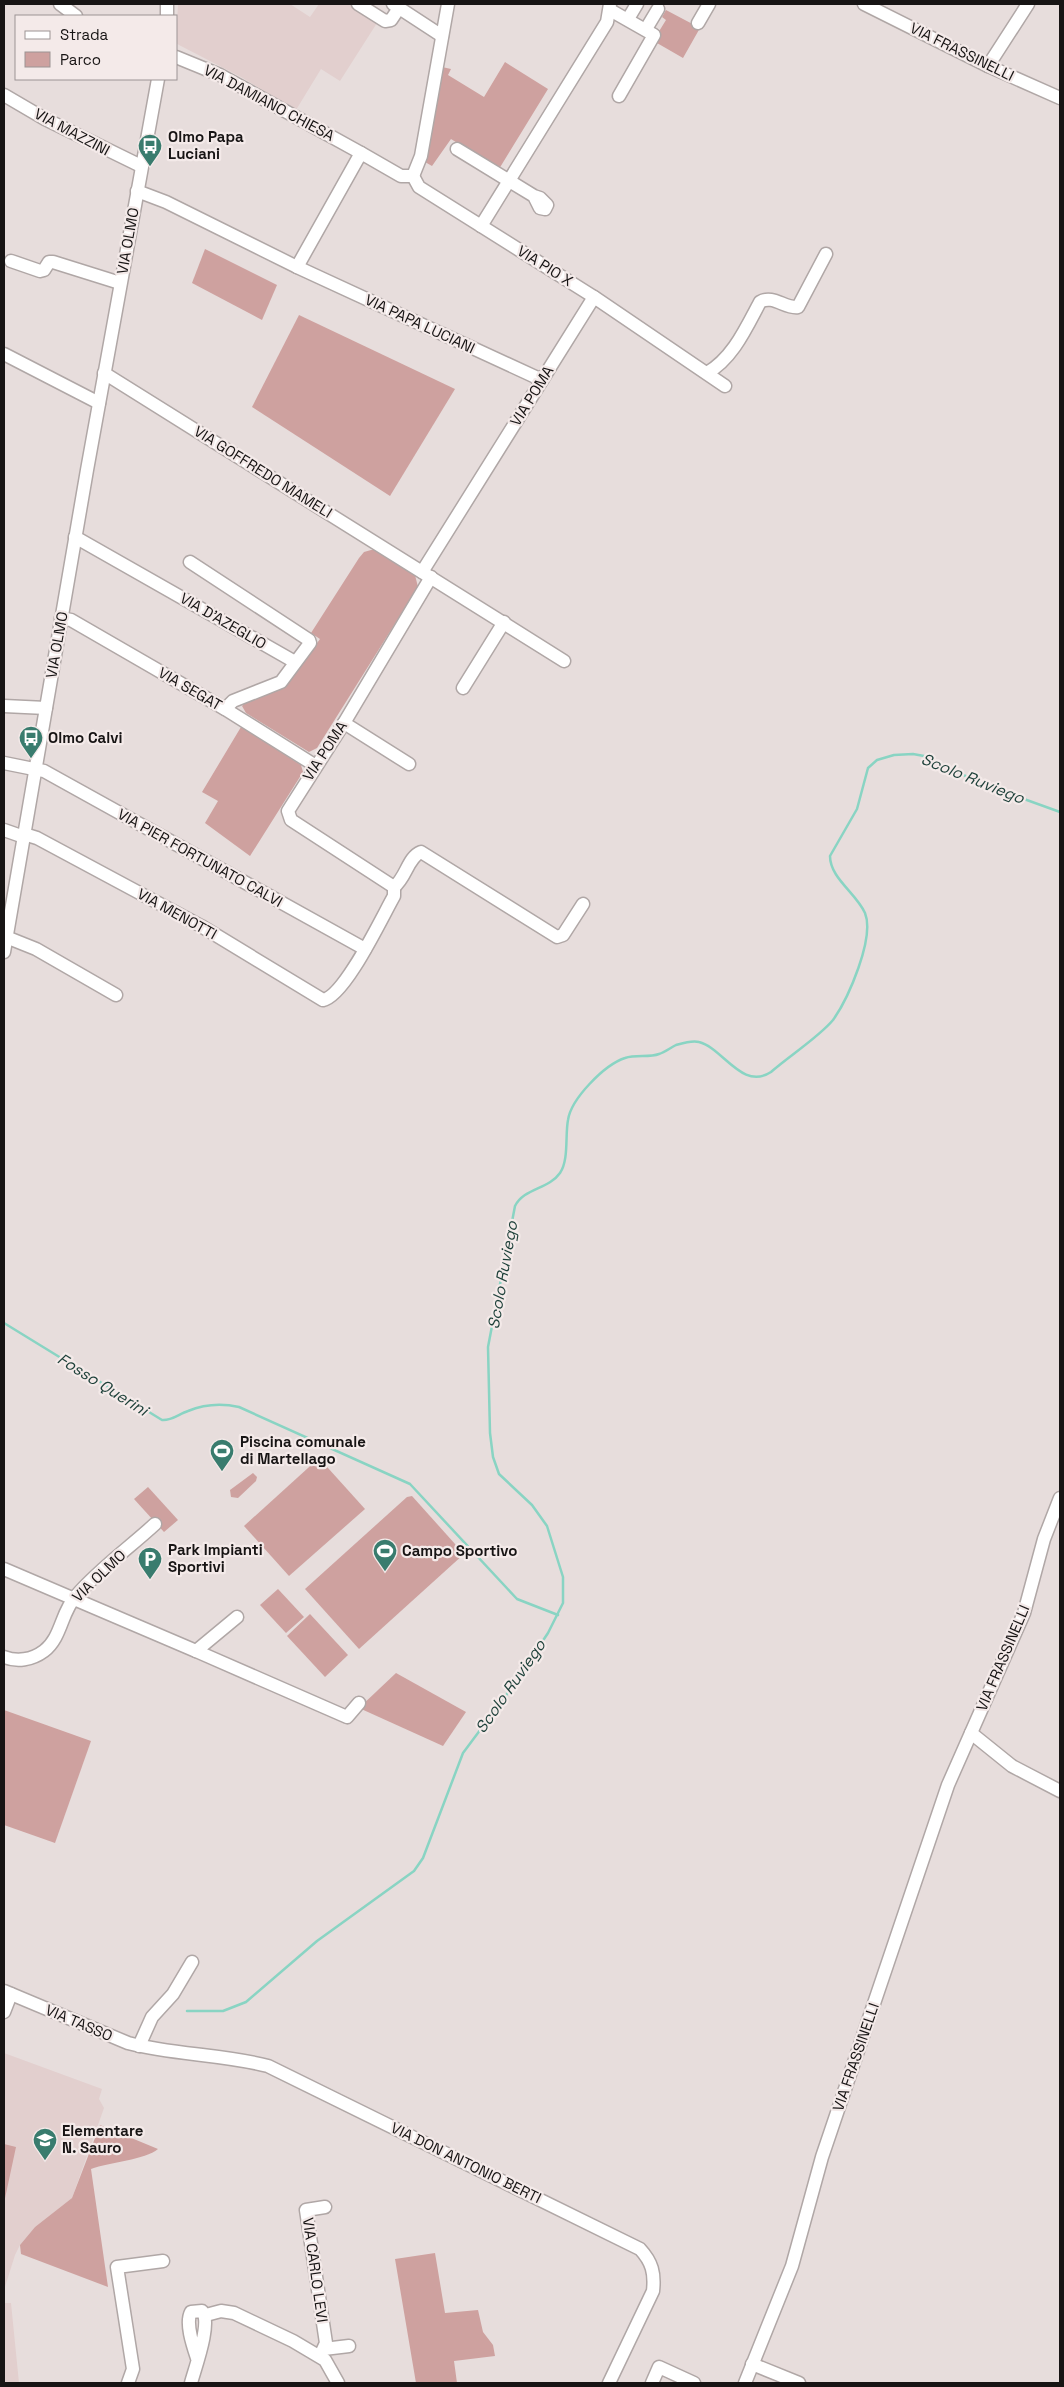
<svg xmlns="http://www.w3.org/2000/svg" width="1064" height="2387" font-family="'Space Grotesk',sans-serif">
  <rect width="100%" height="100%" fill="#e7dddc"/>
  <!-- built -->
  <g fill="#e2cfce">
    <polygon points="178,4 290,4 310,17 319,4 348,4 377,23 340,81 321,69 296,110 241,77 179,45 176,43"/>
    <polygon points="4,2053 102,2089 99,2099 104,2108 72,2198 35,2227 20,2245 15,2255 4,2290"/>
    <polygon points="4,2303 11,2303 19,2383 4,2383"/>
  </g>
  <!-- green -->
  <g fill="#cea19f">
    <polygon points="666,10 700,28 683,58 657,43 661,35 658,33 666,20 662,17"/>
    <polygon points="505,62 548,89 499,169 451,139 432,166 425,162 442,67 451,69 448,75 484,97"/>
    <polygon points="205,249 277,285 262,320 192,283"/>
    <polygon points="299,315 455,389 390,496 252,407"/>
    <polygon points="371,550 376,550 415,575 418,587 317,748 309,752 246,713 242,706 245,703 286,686 320,639 311,633 359,558 364,552"/>
    <polygon points="241,727 301,765 303,772 250,856 205,823 218,801 202,792"/>
    <polygon points="319,1458 365,1509 289,1576 244,1526"/>
    <polygon points="253,1473 257,1477 256,1481 238,1498 231,1497 230,1490"/>
    <polygon points="148,1487 178,1520 164,1532 134,1499"/>
    <polygon points="412,1496 464,1554 359,1649 305,1589 407,1497"/>
    <polygon points="278,1589 304,1617 286,1633 260,1605"/>
    <polygon points="310,1614 348,1655 325,1677 287,1636"/>
    <polygon points="396,1673 466,1712 443,1746 359,1708"/>
    <polygon points="4,1710 91,1741 55,1843 4,1825"/>
    <path d="M 100,2125 L 158,2149 C 145,2160 110,2162 91,2169 L 108,2287 L 21,2254 L 20,2245 L 35,2227 L 72,2198 Z"/>
    <polygon points="4,2144 16,2147 4,2203"/>
    <polygon points="435,2253 445,2313 478,2310 483,2332 493,2345 495,2356 454,2361 457,2383 416,2383 395,2259"/>
  </g>
  <g fill="none" stroke-linecap="round" stroke-linejoin="round">
    <!-- stream -->
    <g stroke="#89d4c3" stroke-width="2.5">
      <path d="M 4,1323 L 162,1420 C 171,1421 179,1414 188,1411 C 205,1404 221,1403 239,1407 L 410,1484 L 517,1599 L 558,1615"/>
      <path d="M 187,2011 L 223,2011 L 246,2002 L 317,1941 L 414,1871 L 423,1858 L 463,1753 L 510,1690 L 548,1633 L 563,1603 L 563,1577 L 547,1526 L 532,1505 L 499,1474 L 493,1457 L 490,1433 L 488,1347 L 515,1206 C 524,1188 549,1189 560,1173 C 569,1160 565,1135 568,1120 C 571,1099 604,1065 625,1058 C 636,1054 649,1058 659,1054 C 665,1052 670,1048 676,1045 C 683,1043 692,1040 699,1042 C 723,1048 742,1091 771,1072 C 789,1056 819,1037 833,1020 C 848,999 875,938 865,913 C 856,893 830,878 830,856 L 857,809 L 868,768 L 877,760 L 894,755 L 913,754 L 924,756 L 980,783 L 1060,812"/>
    </g>
    <defs>
      <g id="minor">
        <polyline points="60,4 76,16"/>
        <polyline points="358,4 385,21 391,20 399,8"/>
        <polyline points="393,4 442,36"/>
        <polyline points="864,4 988,66 1060,98"/>
        <polyline points="610,10 654,35 619,96"/>
        <polyline points="167,16 167,4"/>
        <polyline points="628,19 637,4"/>
        <polyline points="698,23 709,4"/>
        <polyline points="646,29 658,9"/>
        <polyline points="176,57 220,75 361,153"/>
        <polyline points="988,66 1028,4"/>
        <polyline points="4,95 45,119 141,166"/>
        <polyline points="457,149 534,196 540,198 547,205 545,209 540,208 534,196"/>
        <polyline points="413,176 419,187 594,297 725,386"/>
        <polyline points="413,176 421,156 448,4"/>
        <polyline points="137,191 166,202 297,267 542,380"/>
        <polyline points="481,226 607,22 610,4"/>
        <polyline points="11,261 40,271 44,270 49,262 53,262 120,283"/>
        <polyline points="297,267 361,153 401,176 413,176"/>
        <polyline points="4,354 99,403"/>
        <polyline points="104,373 564,661"/>
        <path d="M 707,373 C 733,358 746,328 760,302 C 773,294 785,309 798,307 L 826,254"/>
        <polyline points="75,537 295,662"/>
        <polyline points="190,562 309,640 310,643 281,682 233,701 225,709"/>
        <polyline points="422,572 594,297"/>
        <polyline points="61,618 71,620 225,709 316,766"/>
        <polyline points="463,688 504,622"/>
        <polyline points="4,706 46,708"/>
        <polyline points="344,723 409,764"/>
        <polyline points="4,763 44,771 365,949"/>
        <polyline points="4,830 24,837"/>
        <path d="M 24,834 L 37,838 L 201,926 L 323,1000 C 345,996 382,917 394,896 L 394,887"/>
        <polyline points="394,887 291,820 288,811 344,723 431,577"/>
        <path d="M 394,887 C 406,878 408,857 421,852 L 557,937 L 563,935 L 583,904"/>
        <polyline points="6,937 36,949 116,995"/>
        <polyline points="4,952 87,470 158,79"/>
        <polyline points="4,1569 196,1651 237,1617"/>
        <polyline points="196,1651 347,1717 359,1703"/>
        <path d="M 4,1657 C 17,1662 32,1660 44,1651 C 62,1637 61,1612 76,1596 C 99,1569 129,1548 155,1524"/>
        <polyline points="971,1733 1012,1766 1060,1791"/>
        <path d="M 4,1991 L 128,2043 C 174,2055 222,2054 268,2066 L 640,2249 C 652,2262 655,2273 653,2291 L 609,2383"/>
        <polyline points="4,2012 11,1994"/>
        <polyline points="139,2046 152,2017 173,1994 192,1962"/>
        <polyline points="206,2315 221,2311 234,2313 293,2341 325,2360 338,2383"/>
        <polyline points="324,2349 349,2346"/>
        <polyline points="320,2356 326,2343 306,2210 325,2207"/>
        <polyline points="752,2364 799,2383"/>
        <polyline points="128,2383 133,2369 117,2267 163,2261"/>
        <path d="M 191,2383 C 195,2368 212,2322 202,2311 L 191,2312 C 185,2323 193,2346 197,2358"/>
        <polyline points="652,2383 659,2367 694,2383"/>
        <polyline points="745,2383 792,2266 822,2157 948,1785 1024,1613 1044,1539 1060,1498"/>
      </g>
    </defs>
    <!-- minor casing -->
    <use href="#minor" stroke="#b0a7a6" stroke-width="15"/>
    <!-- minor -->
    <use href="#minor" stroke="#fff" stroke-width="12"/>
  </g>
  <!-- icons -->
  <defs>
    <symbol id="bus-pin" viewBox="-11 -11 22 30"><path d="M0 17L-7.5 6A9.5 9.5 0 1 1 7.5 6Z" fill="#397c6e" stroke="#f4eae9"/><path d="M-5-6H5V4H4V6H2V4H-2V6H-4V4H-5ZM-3.5-4V0h7V-4ZM-3.5 1.2v1.5H-2V1.2ZM2 1.2v1.5H3.5V1.2Z" fill="#fff"/></symbol>
    <symbol id="stadium-pin" viewBox="-11 -11 22 30"><path d="M0 17L-7.5 6A9.5 9.5 0 1 1 7.5 6Z" fill="#397c6e" stroke="#f4eae9"/><path d="M0-5a6.5 5 0 1 0 0 10a6.5 5 0 1 0 0-10ZM-3.5-1.8h7v3.6h-7Z" fill="#fff"/></symbol>
    <symbol id="parking-pin" viewBox="-11 -11 22 30"><path d="M0 17L-7.5 6A9.5 9.5 0 1 1 7.5 6Z" fill="#397c6e" stroke="#f4eae9"/><path d="M-3.5-5.5H1a3.5 3.5 0 0 1 0 7H-1V5.5H-3.5ZM-1-3.4V-.6H.8a1.4 1.4 0 0 0 0-2.8Z" fill="#fff"/></symbol>
    <symbol id="school-pin" viewBox="-11 -11 22 30"><path d="M0 17L-7.5 6A9.5 9.5 0 1 1 7.5 6Z" fill="#397c6e" stroke="#f4eae9"/><path d="M0-5L7-2L0 1L-7-2ZM-4 1L0 2.5L4 1V4Q0 6-4 4Z" fill="#fff"/></symbol>
  </defs>
  <g fill-rule="evenodd">
    <use href="#bus-pin" x="136" y="132" width="28" height="38"/>
    <use href="#bus-pin" x="17" y="724" width="28" height="38"/>
    <use href="#stadium-pin" x="208" y="1437" width="28" height="38"/>
    <use href="#stadium-pin" x="371" y="1537" width="28" height="38"/>
    <use href="#parking-pin" x="136" y="1545" width="28" height="38"/>
    <use href="#school-pin" x="31" y="2126" width="28" height="38"/>
  </g>
  <g text-anchor="middle" stroke-width="4.5" stroke-linejoin="round" paint-order="stroke">
    <!-- street labels -->
    <g font-size="15" fill="#171414" stroke="#f4eae9">
      <text transform="translate(962 52) rotate(26)" y="5">VIA FRASSINELLI</text>
      <text transform="translate(269 103) rotate(28)" y="5">VIA DAMIANO CHIESA</text>
      <text transform="translate(72 132) rotate(28)" y="5">VIA MAZZINI</text>
      <text transform="translate(128 241) rotate(-80)" y="5">VIA OLMO</text>
      <text transform="translate(545 266) rotate(32)" y="5">VIA PIO X</text>
      <text transform="translate(420 324) rotate(25)" y="5">VIA PAPA LUCIANI</text>
      <text transform="translate(532 396) rotate(-58)" y="5">VIA POMA</text>
      <text transform="translate(263 472) rotate(32)" y="5">VIA GOFFREDO MAMELI</text>
      <text transform="translate(223 621) rotate(30)" y="5">VIA D'AZEGLIO</text>
      <text transform="translate(57 645) rotate(-80)" y="5">VIA OLMO</text>
      <text transform="translate(190 689) rotate(30)" y="5">VIA SEGAT</text>
      <text transform="translate(325 751) rotate(-57)" y="5">VIA POMA</text>
      <text transform="translate(200 858) rotate(29)" y="5">VIA PIER FORTUNATO CALVI</text>
      <text transform="translate(177 914) rotate(29)" y="5">VIA MENOTTI</text>
      <text transform="translate(99 1576) rotate(-44)" y="5">VIA OLMO</text>
      <text transform="translate(1003 1658) rotate(-67)" y="5">VIA FRASSINELLI</text>
      <text transform="translate(79 2023) rotate(23)" y="5">VIA TASSO</text>
      <text transform="translate(856 2057) rotate(-71)" y="5">VIA FRASSINELLI</text>
      <text transform="translate(466 2163) rotate(26)" y="5">VIA DON ANTONIO BERTI</text>
      <text transform="translate(315 2270) rotate(82)" y="5">VIA CARLO LEVI</text>
    </g>
    <!-- poi labels -->
    <g font-size="15" font-weight="bold" fill="#171414" stroke="#f4eae9" text-anchor="start">
      <text x="168" y="142">Olmo Papa<tspan x="168" dy="17">Luciani</tspan></text>
      <text x="48" y="743">Olmo Calvi</text>
      <text x="240" y="1447">Piscina comunale<tspan x="240" dy="17">di Martellago</tspan></text>
      <text x="168" y="1555">Park Impianti<tspan x="168" dy="17">Sportivi</tspan></text>
      <text x="402" y="1556">Campo Sportivo</text>
      <text x="62" y="2136">Elementare<tspan x="62" dy="17">N. Sauro</tspan></text>
    </g>
    <!-- water labels -->
    <g font-size="16" font-style="italic" fill="#1c3f38" stroke="#f4eae9">
      <text transform="translate(973 778) rotate(22)" y="6">Scolo Ruviego</text>
      <text transform="translate(502 1275) rotate(-80)" y="6">Scolo Ruviego</text>
      <text transform="translate(103 1384) rotate(32)" y="6">Fosso Querini</text>
      <text transform="translate(510 1686) rotate(-55)" y="6">Scolo Ruviego</text>
    </g>
  </g>
  <!-- border -->
  <rect width="1064" height="2387" fill="none" stroke="#171414" stroke-width="10"/>
  <!-- legend -->
  <rect x="15" y="15" width="162" height="65" fill="#f4eae9" stroke="#9c9494"/>
  <rect x="25" y="31" width="25" height="8" fill="#ffffff" stroke="#9c9494"/>
  <text x="60" y="40" font-size="15" fill="#171414">Strada</text>
  <rect x="25" y="52" width="25" height="15" fill="#cea19f" stroke="#9c9494"/>
  <text x="60" y="65" font-size="15" fill="#171414">Parco</text>
</svg>
